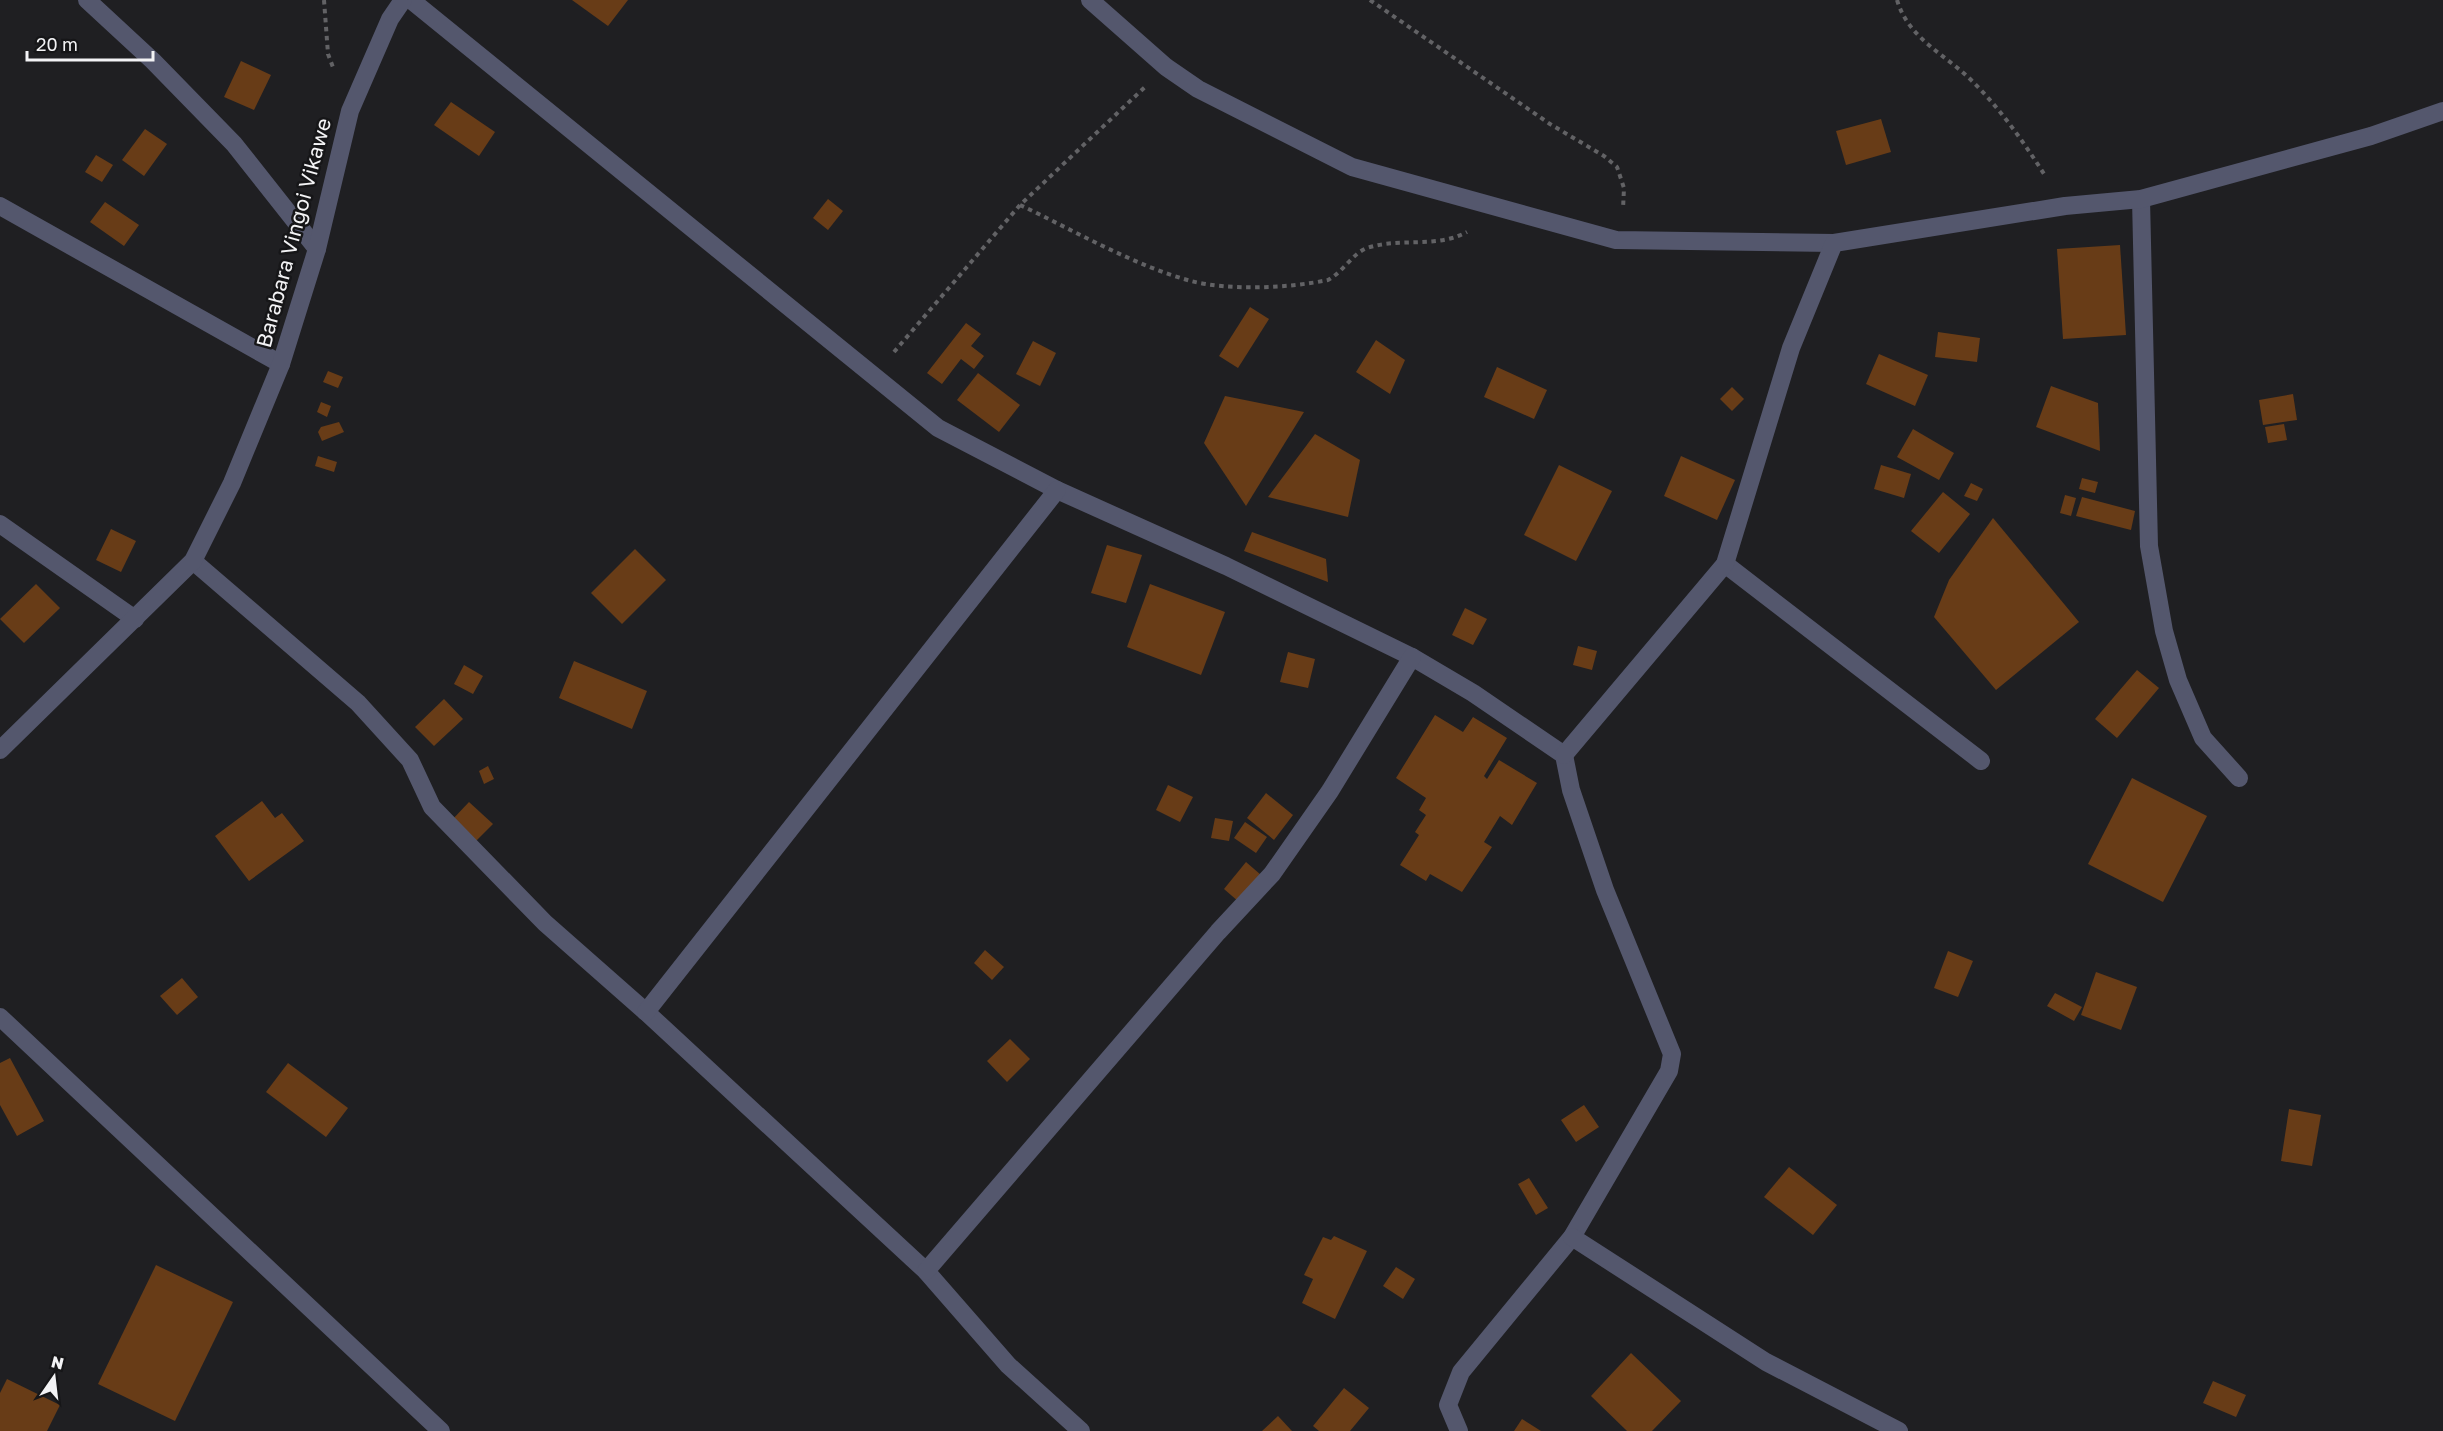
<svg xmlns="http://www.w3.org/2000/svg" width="2443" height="1431" font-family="'Golos Text',sans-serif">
  <rect width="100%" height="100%" fill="#1f1f22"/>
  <!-- building -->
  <g fill="#683c17">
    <polygon points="572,0 628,0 608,26"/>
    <polygon points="241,61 271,75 254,110 224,97"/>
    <polygon points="451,102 495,132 479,156 434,125"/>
    <polygon points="1881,119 1891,152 1846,165 1836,131"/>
    <polygon points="145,129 167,144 144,176 122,160"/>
    <polygon points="96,155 113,165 102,182 85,172"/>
    <polygon points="828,199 843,211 828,230 813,218"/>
    <polygon points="105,202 139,225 124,246 90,222"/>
    <polygon points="2120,245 2126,335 2063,339 2057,249"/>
    <polygon points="1250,307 1269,319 1238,368 1219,356"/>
    <polygon points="966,323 981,334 971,346 984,356 974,369 961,359 942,384 927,373"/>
    <polygon points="1938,332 1980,338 1977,362 1935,357"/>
    <polygon points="1376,340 1405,360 1390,394 1356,372"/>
    <polygon points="1033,341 1056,353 1040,386 1016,374"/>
    <polygon points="1879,354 1928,375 1915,406 1866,384"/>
    <polygon points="1497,367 1547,390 1534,419 1484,397"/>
    <polygon points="328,371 343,377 338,388 323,382"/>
    <polygon points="978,373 1020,405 999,432 957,400"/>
    <polygon points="2051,386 2098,403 2100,451 2036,427"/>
    <polygon points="1732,387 1744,399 1732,411 1720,399"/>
    <polygon points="2293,394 2297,420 2263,425 2259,400"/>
    <polygon points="1225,396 1304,412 1246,506 1204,443"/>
    <polygon points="321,402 331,406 327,417 317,412"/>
    <polygon points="339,422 344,432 322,441 318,432 321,427"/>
    <polygon points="2284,424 2287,440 2268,443 2265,427"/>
    <polygon points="1913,429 1954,453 1939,480 1897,457"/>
    <polygon points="1315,434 1360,460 1348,517 1268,497"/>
    <polygon points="318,456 337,462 334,472 315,466"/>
    <polygon points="1681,456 1735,480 1717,520 1664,496"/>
    <polygon points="1559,465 1612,491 1576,561 1524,535"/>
    <polygon points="1881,465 1911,474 1904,498 1874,489"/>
    <polygon points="2082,478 2098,482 2095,493 2079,489"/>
    <polygon points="1971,483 1983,489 1977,501 1964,496"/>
    <polygon points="1943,492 1970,514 1939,553 1911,531"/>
    <polygon points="2065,495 2076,498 2071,516 2060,513"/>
    <polygon points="2082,497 2135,511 2131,530 2076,516"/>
    <polygon points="1993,518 2079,622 1996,690 1934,617 1949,580"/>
    <polygon points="111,529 136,541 121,572 96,560"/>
    <polygon points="1252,532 1326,559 1328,582 1244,551"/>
    <polygon points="1107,545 1142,555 1126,603 1091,593"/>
    <polygon points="635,549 666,580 622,624 591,593"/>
    <polygon points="36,584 60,608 24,643 0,619"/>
    <polygon points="1150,584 1225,612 1201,675 1127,647"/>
    <polygon points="1465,608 1487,619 1473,645 1452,635"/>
    <polygon points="1578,646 1597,651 1592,670 1573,665"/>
    <polygon points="1288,652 1315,659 1308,688 1280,682"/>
    <polygon points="574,661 647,691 632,729 559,698"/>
    <polygon points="464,665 483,676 473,694 454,684"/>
    <polygon points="2137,670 2159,688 2117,738 2095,719"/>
    <polygon points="444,699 463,719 434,746 415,727"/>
    <polygon points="1435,715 1463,732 1473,717 1507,738 1484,776 1487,779 1499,760 1537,783 1512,825 1500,816 1484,842 1492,847 1462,892 1430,874 1426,881 1400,865 1419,835 1415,832 1426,815 1419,810 1426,798 1396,778"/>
    <polygon points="488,766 494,779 484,784 479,771"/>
    <polygon points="2132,778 2207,816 2163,902 2088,864"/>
    <polygon points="1168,785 1193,797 1180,822 1156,810"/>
    <polygon points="1266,793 1293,815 1274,840 1247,818"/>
    <polygon points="262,801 275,818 282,813 304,841 249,881 215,836"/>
    <polygon points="469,802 493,824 475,842 452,820"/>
    <polygon points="1215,818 1233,821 1229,841 1211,838"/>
    <polygon points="1245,822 1267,837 1256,853 1234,838"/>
    <polygon points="1246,862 1261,875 1239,902 1224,889"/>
    <polygon points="985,950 1004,967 992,980 974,963"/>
    <polygon points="1948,951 1973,961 1958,997 1934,988"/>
    <polygon points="2096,972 2137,987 2121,1030 2081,1015"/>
    <polygon points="182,978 198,997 177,1015 160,996"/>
    <polygon points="2055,993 2082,1007 2074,1021 2047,1006"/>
    <polygon points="1010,1039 1030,1059 1007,1082 987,1061"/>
    <polygon points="10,1058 44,1121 17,1136 0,1105 0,1063"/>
    <polygon points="288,1063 348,1108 326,1137 266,1092"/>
    <polygon points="1584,1105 1599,1127 1576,1142 1561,1120"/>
    <polygon points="2289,1109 2321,1115 2312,1166 2281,1161"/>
    <polygon points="1789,1167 1837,1205 1813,1235 1764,1197"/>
    <polygon points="1529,1178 1548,1208 1536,1215 1518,1184"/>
    <polygon points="1334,1236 1367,1251 1335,1319 1302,1303 1313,1279 1304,1275 1323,1237 1331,1240"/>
    <polygon points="156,1265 233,1302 175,1421 98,1384"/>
    <polygon points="1396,1267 1415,1279 1403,1299 1383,1286"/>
    <polygon points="1631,1353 1681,1401 1652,1431 1627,1431 1591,1396"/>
    <polygon points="7,1379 60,1405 47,1431 0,1431 0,1393"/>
    <polygon points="2213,1381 2246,1395 2236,1417 2203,1403"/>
    <polygon points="1344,1388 1369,1408 1350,1431 1319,1431 1313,1426"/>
    <polygon points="1278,1416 1292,1431 1262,1431"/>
    <polygon points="1522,1419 1541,1431 1514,1431"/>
  </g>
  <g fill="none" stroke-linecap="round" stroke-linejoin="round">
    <!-- path -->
    <g stroke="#626265" stroke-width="4" stroke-dasharray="4.5 4.5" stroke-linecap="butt">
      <polyline points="324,0 328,54 334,70"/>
      <polyline points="1370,0 1550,124 1604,156 1617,167 1624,188 1623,209"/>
      <path d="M 1897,0 C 1909,40 1946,54 1974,83 C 2002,111 2025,144 2046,177"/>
      <path d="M 1020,205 C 1073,230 1135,266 1191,281 C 1230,291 1289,288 1328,280 C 1343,272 1353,253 1367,248 C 1400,237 1435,249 1467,232"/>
      <polyline points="894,352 1020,205 1145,87"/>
    </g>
    <!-- minor -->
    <g stroke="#54576d" stroke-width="18">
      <polyline points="87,0 153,61 234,144 317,249"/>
      <polyline points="411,0 938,428 1057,490 1226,566 1412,657 1473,693 1564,755 1571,790 1605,890 1672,1054 1669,1071 1572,1237 1461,1372 1448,1405 1459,1431"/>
      <polyline points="1090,0 1166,67 1198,89 1352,167 1616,240 1834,243"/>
      <polyline points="2141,199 2149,546 2164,631 2178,680 2203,738 2239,778"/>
      <polyline points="0,206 281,364"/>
      <polyline points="0,524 135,619"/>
      <polyline points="193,561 358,703 410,760 432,807 545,923 646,1012 926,1271 1008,1365 1081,1431"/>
      <polyline points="1725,564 1981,761"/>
      <polyline points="0,750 193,561 232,483 281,364 317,249 350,111 390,19 403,0"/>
      <polyline points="1564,755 1725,564 1791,348 1834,243 2065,206 2141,199 2371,136 2443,111"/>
      <polyline points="646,1012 1057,490"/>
      <polyline points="0,1017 441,1431"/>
      <polyline points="1572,1237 1766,1362 1899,1431"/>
      <polyline points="926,1271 1218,932 1272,874 1330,791 1412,657"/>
    </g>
  </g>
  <g text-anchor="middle" stroke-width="5" stroke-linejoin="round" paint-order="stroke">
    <!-- street labels -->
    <g font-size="21" fill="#f3f3f5" stroke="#161618">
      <text transform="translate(294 233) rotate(-75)" y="7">Barabara Vingoi Vikawe</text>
    </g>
  </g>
  <!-- north arrow -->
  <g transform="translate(54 1377) rotate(14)" stroke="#161618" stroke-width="4.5" paint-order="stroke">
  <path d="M0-4.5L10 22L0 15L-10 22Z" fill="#f3f3f5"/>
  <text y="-9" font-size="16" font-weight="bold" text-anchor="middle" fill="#f3f3f5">N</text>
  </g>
  <!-- scale -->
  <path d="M27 51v9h126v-9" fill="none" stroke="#f3f3f5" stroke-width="3"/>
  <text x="36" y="51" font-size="18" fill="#f3f3f5" stroke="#161618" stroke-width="4.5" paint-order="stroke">20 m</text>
</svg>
